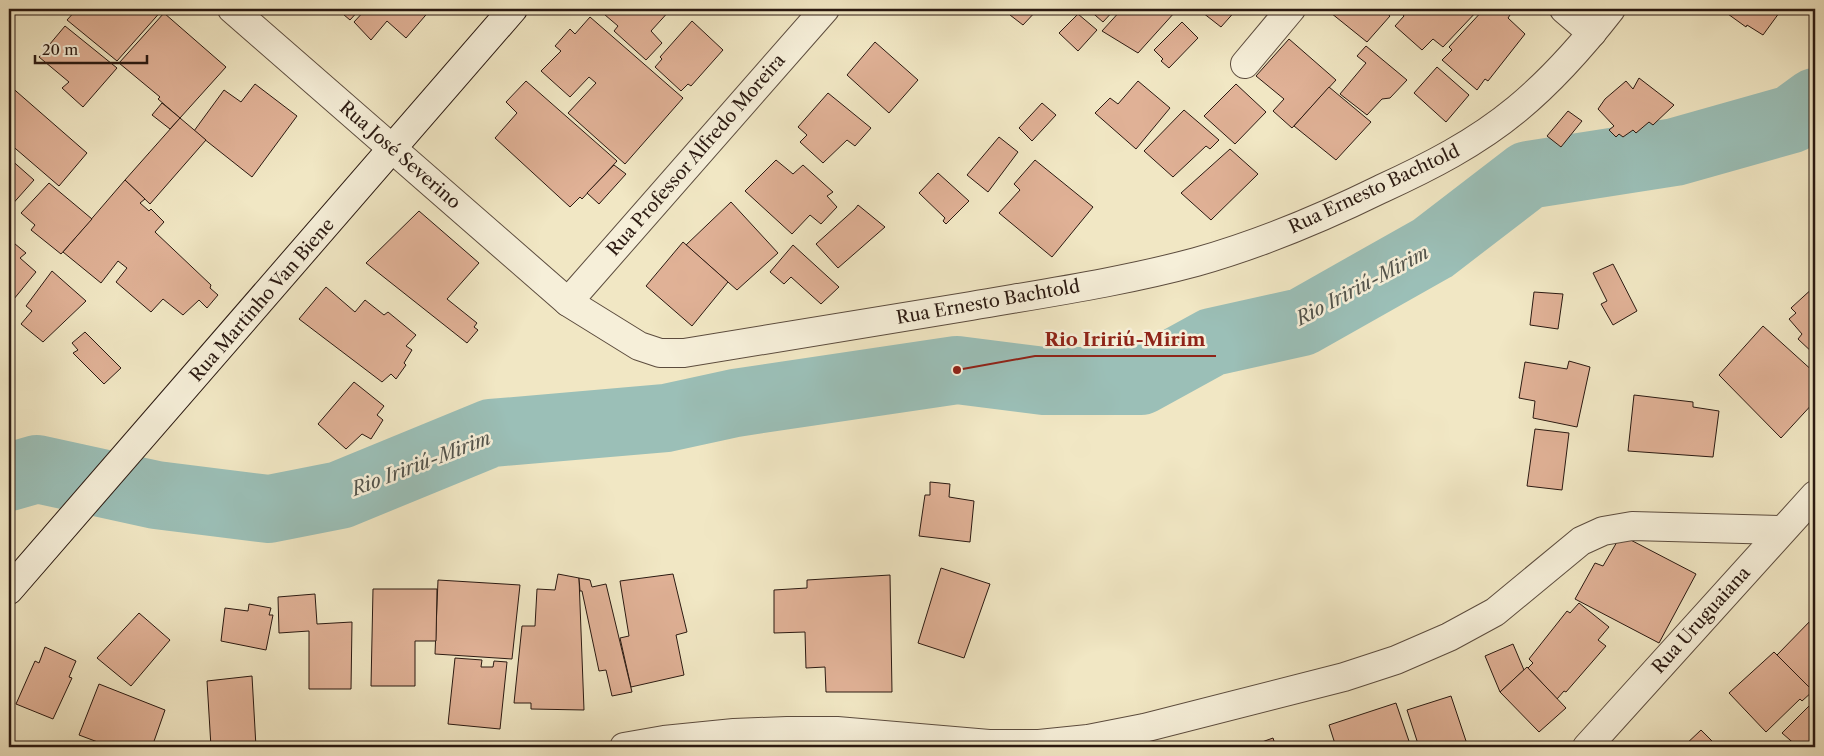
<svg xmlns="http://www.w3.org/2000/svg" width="1824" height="756" font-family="'Libre Caslon Text',serif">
  <rect width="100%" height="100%" fill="#f1e7c4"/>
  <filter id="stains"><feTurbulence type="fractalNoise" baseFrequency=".004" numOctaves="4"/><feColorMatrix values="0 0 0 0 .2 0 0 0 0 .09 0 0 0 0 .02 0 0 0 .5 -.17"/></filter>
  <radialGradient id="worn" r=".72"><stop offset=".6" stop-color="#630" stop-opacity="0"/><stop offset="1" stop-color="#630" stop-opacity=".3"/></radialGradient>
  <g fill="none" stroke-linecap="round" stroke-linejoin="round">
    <!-- river -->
    <polyline stroke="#9bbfb7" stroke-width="68" points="9,477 37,469 156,495 269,509 340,495 491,433 666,418 735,403 957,370 1044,381 1141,381 1212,342 1302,322 1433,248 1528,175 1675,152 1792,119 1815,102"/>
  </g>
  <!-- building -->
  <g fill="#e0b196" stroke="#2a1911">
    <polygon points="77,9 163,9 117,61 67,20"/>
    <polygon points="337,9 360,9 350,20"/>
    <polygon points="366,9 431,9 406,38 387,21 371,40 354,22"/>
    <polygon points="598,9 671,9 651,31 662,43 646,60 614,31 618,26"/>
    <polygon points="1015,9 1038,9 1023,25 1010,15"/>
    <polygon points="1088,9 1115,9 1103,22"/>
    <polygon points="1122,9 1174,9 1175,12 1138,53 1102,31"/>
    <polygon points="1198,9 1237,9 1221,27"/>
    <polygon points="1326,9 1382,9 1390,16 1367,42"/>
    <polygon points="1404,9 1479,9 1443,47 1433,39 1422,50 1395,26 1404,16 1401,12"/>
    <polygon points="1484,9 1514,9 1508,18 1525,34 1488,81 1485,79 1477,90 1442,60 1452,50 1449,47"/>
    <polygon points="1721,9 1782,9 1763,35 1747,25 1746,27"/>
    <polygon points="164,13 226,67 180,118 158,99 160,97 119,63"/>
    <polygon points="1078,14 1097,30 1078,51 1059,33"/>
    <polygon points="590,17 683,98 625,164 568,113 596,83 589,77 570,97 541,71 561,51 555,46 570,29 575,34"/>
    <polygon points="692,21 723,50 691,86 688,84 681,91 655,67 662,59 660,57"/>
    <polygon points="1182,22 1198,38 1169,68 1161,61 1163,59 1154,50"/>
    <polygon points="65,26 117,68 83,107 62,88 69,82 39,57"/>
    <polygon points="1289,39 1336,80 1292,128 1273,111 1284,99 1256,76"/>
    <polygon points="875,42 918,80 889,113 847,75"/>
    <polygon points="1366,46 1407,80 1390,98 1382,99 1367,115 1340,94 1366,63 1357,56"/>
    <polygon points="1437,67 1469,95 1446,122 1414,93"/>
    <polygon points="1639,78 1674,105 1653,125 1649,122 1636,133 1633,130 1623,137 1619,134 1616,137 1609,130 1614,126 1598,109 1605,99 1626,81 1633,89"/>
    <polygon points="526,81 617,161 582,199 580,197 570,207 495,138 517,113 506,102"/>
    <polygon points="1138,81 1170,108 1136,149 1095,113 1110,98 1118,104"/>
    <polygon points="255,84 297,116 252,177 194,131 224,90 241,102"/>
    <polygon points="1236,84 1266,112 1235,144 1204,116"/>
    <polygon points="9,85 87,153 59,186 9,143"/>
    <polygon points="1329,87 1371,122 1336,160 1294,126"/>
    <polygon points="828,93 871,128 855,146 847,140 823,163 800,142 807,135 798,127"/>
    <polygon points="162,103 180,118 170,129 152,115"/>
    <polygon points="1042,103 1056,115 1032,141 1019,128"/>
    <polygon points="1184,110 1219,140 1210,149 1206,146 1173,177 1144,151"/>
    <polygon points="1568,111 1582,121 1561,147 1547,136"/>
    <polygon points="180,118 206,140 150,204 125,180"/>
    <polygon points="999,137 1018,152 988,192 967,175"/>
    <polygon points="1230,149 1258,174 1211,220 1181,193"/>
    <polygon points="9,158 34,180 9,208"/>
    <polygon points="776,160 793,174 803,165 833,192 827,196 837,207 821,224 810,215 792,234 745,191"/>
    <polygon points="1035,160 1093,207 1052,257 999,213 1020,190 1014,184"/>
    <polygon points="614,165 626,174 599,204 587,193"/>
    <polygon points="938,173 969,201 946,224 943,221 945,218 919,193"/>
    <polygon points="125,180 145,199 140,203 149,211 151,209 164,222 155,232 211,285 210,288 218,295 207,308 199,300 183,315 163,299 151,312 116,282 127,268 118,261 101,283 63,252"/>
    <polygon points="49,183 92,219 61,254 31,230 35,225 21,213"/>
    <polygon points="731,202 778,253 737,290 686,245"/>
    <polygon points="858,205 885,227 838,268 816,244 855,209"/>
    <polygon points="419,211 479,263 447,299 477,323 474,327 478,330 467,343 366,263"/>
    <polygon points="9,239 26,253 20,258 36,272 9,305"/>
    <polygon points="683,242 728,282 692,326 646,286"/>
    <polygon points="793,245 839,287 821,304 791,277 784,284 770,272"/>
    <polygon points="1613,264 1637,311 1613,325 1601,304 1607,301 1593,273"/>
    <polygon points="52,271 86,301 43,342 21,324 32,311 26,306"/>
    <polygon points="1815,286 1815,355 1798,339 1802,334 1789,319 1796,313 1791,308"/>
    <polygon points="326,287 355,312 365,300 384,315 388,312 416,335 406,346 412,350 404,363 406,365 396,379 391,374 382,382 299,319"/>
    <polygon points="1534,292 1563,294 1558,329 1530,325"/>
    <polygon points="1763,326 1815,373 1815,401 1781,438 1719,375"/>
    <polygon points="85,332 121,368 104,384 73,353 78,350 72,343"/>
    <polygon points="1569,361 1590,367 1577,427 1533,418 1535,401 1519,398 1525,362 1567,369"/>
    <polygon points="354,382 384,406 377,415 383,420 371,439 362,434 346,449 318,424"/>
    <polygon points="1634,395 1693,402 1693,407 1719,411 1713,457 1628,451"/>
    <polygon points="1535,429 1569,433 1562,490 1527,486"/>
    <polygon points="930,482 950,484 949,497 974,501 970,542 919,536 925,495 930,495"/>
    <polygon points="1621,535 1696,574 1659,643 1575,599 1595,563 1603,566"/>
    <polygon points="941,568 990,584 964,658 918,643"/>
    <polygon points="558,574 579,578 584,710 531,709 531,703 514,703 522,626 535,626 537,589 555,590"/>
    <polygon points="673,574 687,632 676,635 684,675 631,687 620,638 629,636 620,581"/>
    <polygon points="890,575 892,692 826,692 825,667 806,668 805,632 774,633 774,590 807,588 807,580"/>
    <polygon points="579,578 590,580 592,587 606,584 632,692 612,696 606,670 599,671 582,591 580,591"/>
    <polygon points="438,580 520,585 512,659 435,654"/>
    <polygon points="373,589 437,589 436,641 415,641 415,686 371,686"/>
    <polygon points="315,594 317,624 352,622 351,689 309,689 309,631 279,633 278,597"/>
    <polygon points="1579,603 1609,627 1598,640 1606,646 1566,692 1564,691 1557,699 1528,668 1533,663 1529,659 1567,611 1570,613"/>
    <polygon points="249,604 271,608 269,615 273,615 266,650 221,641 225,608 248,611"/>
    <polygon points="139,613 170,640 131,686 97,658"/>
    <polygon points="1815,616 1815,694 1777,655"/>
    <polygon points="1513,644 1524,670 1500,692 1485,656"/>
    <polygon points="45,647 76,661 69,677 72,678 53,719 16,704 35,661 39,663"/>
    <polygon points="1774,652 1813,691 1802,701 1800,699 1766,732 1729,693"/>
    <polygon points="455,658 482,660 481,667 493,667 494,661 507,662 500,729 448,724"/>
    <polygon points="1527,667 1566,708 1539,732 1500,692"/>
    <polygon points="252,676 256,747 211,747 207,681"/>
    <polygon points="99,684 165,710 152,747 111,747 79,735"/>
    <polygon points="1451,696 1468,747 1419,747 1407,710"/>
    <polygon points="1815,700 1815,736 1805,747 1798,747 1782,733"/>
    <polygon points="1396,703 1411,747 1336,747 1329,725"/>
    <polygon points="1701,730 1718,747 1683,747"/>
    <polygon points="1273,738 1276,747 1248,747"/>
  </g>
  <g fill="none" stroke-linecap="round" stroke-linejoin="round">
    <defs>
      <g id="street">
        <path d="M 232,9 L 568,302 L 639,346 L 660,353 L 684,353 C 779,338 875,322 971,306 C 1046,293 1122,282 1196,262 C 1260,244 1322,218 1381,189 C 1429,167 1476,143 1517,109 C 1552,80 1583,45 1611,9"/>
        <polyline points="1564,9 1592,33"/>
        <polyline points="1245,64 1291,9"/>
        <polyline points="568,302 825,9"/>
        <polyline points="624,747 664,740 734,733 787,731 837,731 989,744 1039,744 1088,739 1144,728 1344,677 1396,660 1449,637 1495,612 1581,541 1603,531 1632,526 1782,530"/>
        <polyline points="1587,747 1815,495"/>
      </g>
      <polyline id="secondary" points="9,590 513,9"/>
    </defs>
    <!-- street casing -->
    <use href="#street" stroke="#5c4c3e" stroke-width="30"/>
    <!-- secondary casing -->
    <use href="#secondary" stroke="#2a1911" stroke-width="30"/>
    <!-- street -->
    <use href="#street" stroke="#f6efd9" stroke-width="28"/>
    <!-- secondary -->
    <use href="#secondary" stroke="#f6efd9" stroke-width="28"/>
  </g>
  <g text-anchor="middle" stroke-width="5" stroke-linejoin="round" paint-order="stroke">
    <!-- street labels -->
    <g font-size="18" fill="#2a1911" stroke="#f6efd9">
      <text transform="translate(400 155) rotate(41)" y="6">Rua José Severino</text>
      <text transform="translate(696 155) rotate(-49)" y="6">Rua Professor Alfredo Moreira</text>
      <text transform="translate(1374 189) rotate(-25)" y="6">Rua Ernesto Bachtold</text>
      <text transform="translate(262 300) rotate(-49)" y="6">Rua Martinho Van Biene</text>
      <text transform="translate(988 302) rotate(-10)" y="6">Rua Ernesto Bachtold</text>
      <text transform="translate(1701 620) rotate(-48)" y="6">Rua Uruguaiana</text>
    </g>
    <!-- water labels -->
    <g font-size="19" font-style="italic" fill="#52534b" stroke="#f6efd9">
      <text transform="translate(1362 285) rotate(-28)" y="7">Rio Iririú-Mirim</text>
      <text transform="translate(421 463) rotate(-21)" y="7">Rio Iririú-Mirim</text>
    </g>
  </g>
  <!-- callouts -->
  <path fill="none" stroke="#8f2418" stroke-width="2" d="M957 370L1035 356H1216"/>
  <circle fill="#8f2418" stroke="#f6efd9" stroke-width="2" cx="957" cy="370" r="5"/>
  <g font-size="19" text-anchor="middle" font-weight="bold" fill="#8f2418" stroke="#f6efd9" stroke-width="5" stroke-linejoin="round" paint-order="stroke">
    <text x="1125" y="346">Rio Iririú-Mirim</text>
  </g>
  <!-- margin -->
  <rect width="1824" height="756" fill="none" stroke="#f1e7c4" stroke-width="30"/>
  <rect x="10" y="10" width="1804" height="736" fill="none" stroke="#2a1911" stroke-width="2.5"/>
  <rect x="15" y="15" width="1794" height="726" fill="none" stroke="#2a1911"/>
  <!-- scale -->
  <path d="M35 55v8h112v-8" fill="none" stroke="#2a1911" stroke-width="2.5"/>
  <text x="42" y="55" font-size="15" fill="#2a1911" stroke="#f6efd9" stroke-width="4" paint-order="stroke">20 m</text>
  <rect width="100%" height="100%" filter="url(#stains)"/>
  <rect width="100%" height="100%" fill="url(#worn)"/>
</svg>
